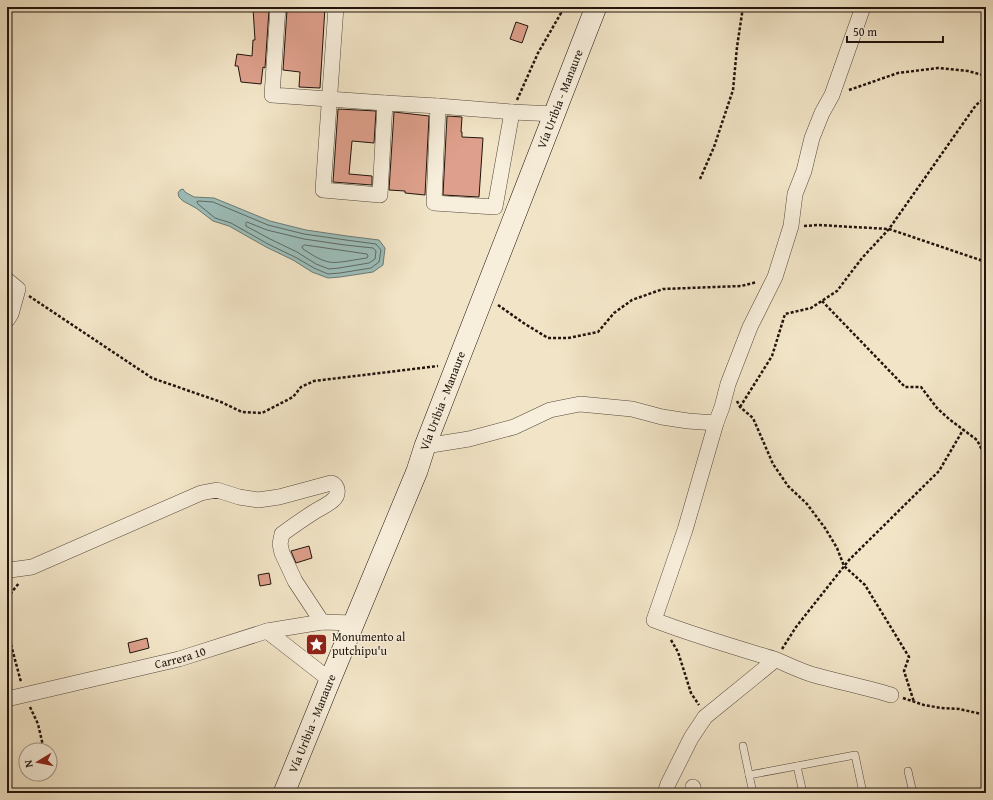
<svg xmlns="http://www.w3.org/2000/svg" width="993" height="800" font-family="'Gentium Book Plus',serif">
  <rect width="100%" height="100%" fill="#f2e5c7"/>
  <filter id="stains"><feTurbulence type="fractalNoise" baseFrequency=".005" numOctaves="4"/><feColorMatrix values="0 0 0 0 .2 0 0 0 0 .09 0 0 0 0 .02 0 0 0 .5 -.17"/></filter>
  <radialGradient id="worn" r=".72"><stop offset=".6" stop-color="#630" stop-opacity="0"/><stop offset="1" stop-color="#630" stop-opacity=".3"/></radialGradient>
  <!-- water -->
  <polygon fill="#9cbeba" stroke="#6a7a75" points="183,189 185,192 194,197 214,198 270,221 306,230 347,236 379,240 385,248 383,265 373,272 340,277 328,278 312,272 293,260 266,247 229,226 213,221 196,208 183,201 179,197 178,193 180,190"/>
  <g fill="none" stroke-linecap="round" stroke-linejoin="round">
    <!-- shore -->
    <g stroke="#5e6964" stroke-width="1">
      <polygon points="199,201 213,202 268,225 304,234 346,240 376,244 381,250 379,262 371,268 340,273 328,274 314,268 295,257 268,244 231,223 215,218 198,204 197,202"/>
      <polygon points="247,222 267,230 304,239 345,245 373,248 376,251 375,259 369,263 339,268 329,269 316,264 297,252 270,239 246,226 246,223"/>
      <path d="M 305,245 L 367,254 L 368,256 L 367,258 C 358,259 336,264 329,262 C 319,260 311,254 303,249 L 302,247 Z"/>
    </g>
  </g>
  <!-- building -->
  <g fill="#dea08c" stroke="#20140d">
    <polygon points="304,7 325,7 320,88 299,87 300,72 283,70 287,10 304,10"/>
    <polygon points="253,8 267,8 267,10 269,10 265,68 263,67 261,84 241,82 238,66 235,66 237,54 252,56 253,40 255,40"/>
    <polygon points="516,22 528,26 522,43 510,39"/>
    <polygon points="338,109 376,111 374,143 352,141 349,174 372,176 372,185 333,182"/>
    <polygon points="394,112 429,116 425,195 405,193 405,191 389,190"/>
    <polygon points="447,116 462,117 461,132 462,132 462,137 483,138 479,197 443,195"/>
    <polygon points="309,546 312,558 296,563 291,551"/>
    <polygon points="269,573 271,584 260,586 258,575"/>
    <polygon points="147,638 149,648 130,653 128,643"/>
  </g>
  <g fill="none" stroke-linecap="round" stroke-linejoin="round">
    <defs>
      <g id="lane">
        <polyline points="743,746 753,793"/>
        <polyline points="797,766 855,755 863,793"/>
        <polyline points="908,771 913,793"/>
        <polyline points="749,775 797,766 803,793"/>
      </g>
      <g id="street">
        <polyline points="278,7 272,95 385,103 438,106 512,112 555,114"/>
        <polyline points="336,7 323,190 380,195 385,103"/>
        <polyline points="438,106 434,203 495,207 512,112"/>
        <polyline points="7,280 18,289 11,314 7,320"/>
        <path d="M 716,423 L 685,530 L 654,620 C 693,635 734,647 774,659 C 787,664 800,671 814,675 C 839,682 865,687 891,695"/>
        <polyline points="425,446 469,439 514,427 550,410 580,404 632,409 662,417 688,421 716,423 722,407 728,384 750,327 775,277 791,226 795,194 804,171 812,138 822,113 832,95 863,7"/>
        <path d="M 7,571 L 10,570 L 32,567 L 201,493 L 217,490 L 239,497 L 258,500 L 279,497 L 331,483 C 339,485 339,495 333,500 C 328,505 320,508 314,512 C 303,519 293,526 282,534 L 280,544 L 282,553 L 295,581 L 322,622"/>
        <polyline points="267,631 330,680"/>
        <path id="s1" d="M 7,699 L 179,659 L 267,631 L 322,622 L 354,623"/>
        <polyline points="693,787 694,793"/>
        <polyline points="665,793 668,784 691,738 705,717 775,660"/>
      </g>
      <g id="secondary">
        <path id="s2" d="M 284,793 L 330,680 L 417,471 L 425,446 L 596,7"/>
      </g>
    </defs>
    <!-- lane casing -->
    <use href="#lane" stroke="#54483c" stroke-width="8"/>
    <!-- street casing -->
    <use href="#street" stroke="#54483c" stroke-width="16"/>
    <!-- secondary casing -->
    <use href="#secondary" stroke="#20140d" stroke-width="22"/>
    <!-- path -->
    <g stroke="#20140d" stroke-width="2.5" stroke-dasharray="3 2" stroke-linecap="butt">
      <polyline points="849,90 898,73 938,68 968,71 986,76"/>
      <polyline points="517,100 538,53 561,13 561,7"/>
      <polyline points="700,179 714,147 733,90 737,47 743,7"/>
      <polyline points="804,226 818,225 889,229 986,262"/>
      <polyline points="29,296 152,378 221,402 242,412 262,413 293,397 301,387 314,381 438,366"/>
      <polyline points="822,301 905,387 921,387 937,408 949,419 977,440 986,458"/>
      <polyline points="498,305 525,324 548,338 568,338 598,332 614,313 632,300 663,289 741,286 757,282"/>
      <polyline points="737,401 740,407 753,418 773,464 788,486 807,504 825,528 837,548 844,566 865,585 909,657 904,671 914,702"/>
      <polyline points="740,407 772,356 785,314 811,308 837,291 862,258 889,229 976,105 986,97"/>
      <polyline points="7,598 19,583"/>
      <polyline points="7,630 21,682"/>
      <polyline points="671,640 678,652 691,693 699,705"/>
      <polyline points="782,649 796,627 849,560 939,471 963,430"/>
      <polyline points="903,698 924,705 941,708 959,709 986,715"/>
      <polyline points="30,707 38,724 44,750"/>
      <polyline points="50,769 51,773"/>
    </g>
    <!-- lane -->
    <use href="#lane" stroke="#f7eedb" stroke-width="7"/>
    <!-- street -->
    <use href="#street" stroke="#f7eedb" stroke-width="15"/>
    <!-- secondary -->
    <use href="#secondary" stroke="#f7eedb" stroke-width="21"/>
  </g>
  <!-- icons -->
  <defs>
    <symbol id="sight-square" viewBox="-11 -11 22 22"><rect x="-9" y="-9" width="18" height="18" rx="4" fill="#8f2418" stroke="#f7eedb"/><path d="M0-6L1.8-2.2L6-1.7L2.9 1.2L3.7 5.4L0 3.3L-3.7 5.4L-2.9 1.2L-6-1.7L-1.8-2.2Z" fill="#fff"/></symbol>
  </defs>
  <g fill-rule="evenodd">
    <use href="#sight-square" x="304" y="632" width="25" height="25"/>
  </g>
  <g text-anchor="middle" stroke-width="3" stroke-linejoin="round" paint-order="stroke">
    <!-- street labels -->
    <g font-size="12" fill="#20140d" stroke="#f7eedb">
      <text dy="4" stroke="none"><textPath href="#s2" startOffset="747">Vía Uribia - Manaure</textPath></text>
      <text dy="4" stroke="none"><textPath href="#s2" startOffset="423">Vía Uribia - Manaure</textPath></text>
      <text dy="4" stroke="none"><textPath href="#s1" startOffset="178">Carrera 10</textPath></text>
      <text dy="4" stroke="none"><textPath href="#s2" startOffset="75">Vía Uribia - Manaure</textPath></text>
    </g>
    <!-- poi labels -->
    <g font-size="12" fill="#20140d" stroke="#f7eedb" text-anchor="start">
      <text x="332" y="641">Monumento al<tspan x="332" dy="14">putchipu'u</tspan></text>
    </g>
  </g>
  <!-- margin -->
  <rect width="993" height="800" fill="none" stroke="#f2e5c7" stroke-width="24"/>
  <rect x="8" y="8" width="977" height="784" fill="none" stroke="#20140d" stroke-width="2"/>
  <rect x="12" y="12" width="969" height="776" fill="none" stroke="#20140d"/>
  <!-- north arrow -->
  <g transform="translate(38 762) rotate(260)"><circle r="19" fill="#f7eedb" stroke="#a19789"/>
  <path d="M0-3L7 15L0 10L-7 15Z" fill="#8f2418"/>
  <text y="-6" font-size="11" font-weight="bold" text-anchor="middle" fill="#20140d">N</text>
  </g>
  <!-- scale -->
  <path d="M847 36v6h96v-6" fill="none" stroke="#20140d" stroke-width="2"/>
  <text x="853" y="36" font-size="12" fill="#20140d" stroke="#f7eedb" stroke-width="3" paint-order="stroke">50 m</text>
  <rect width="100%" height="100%" filter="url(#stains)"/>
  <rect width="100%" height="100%" fill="url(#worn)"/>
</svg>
